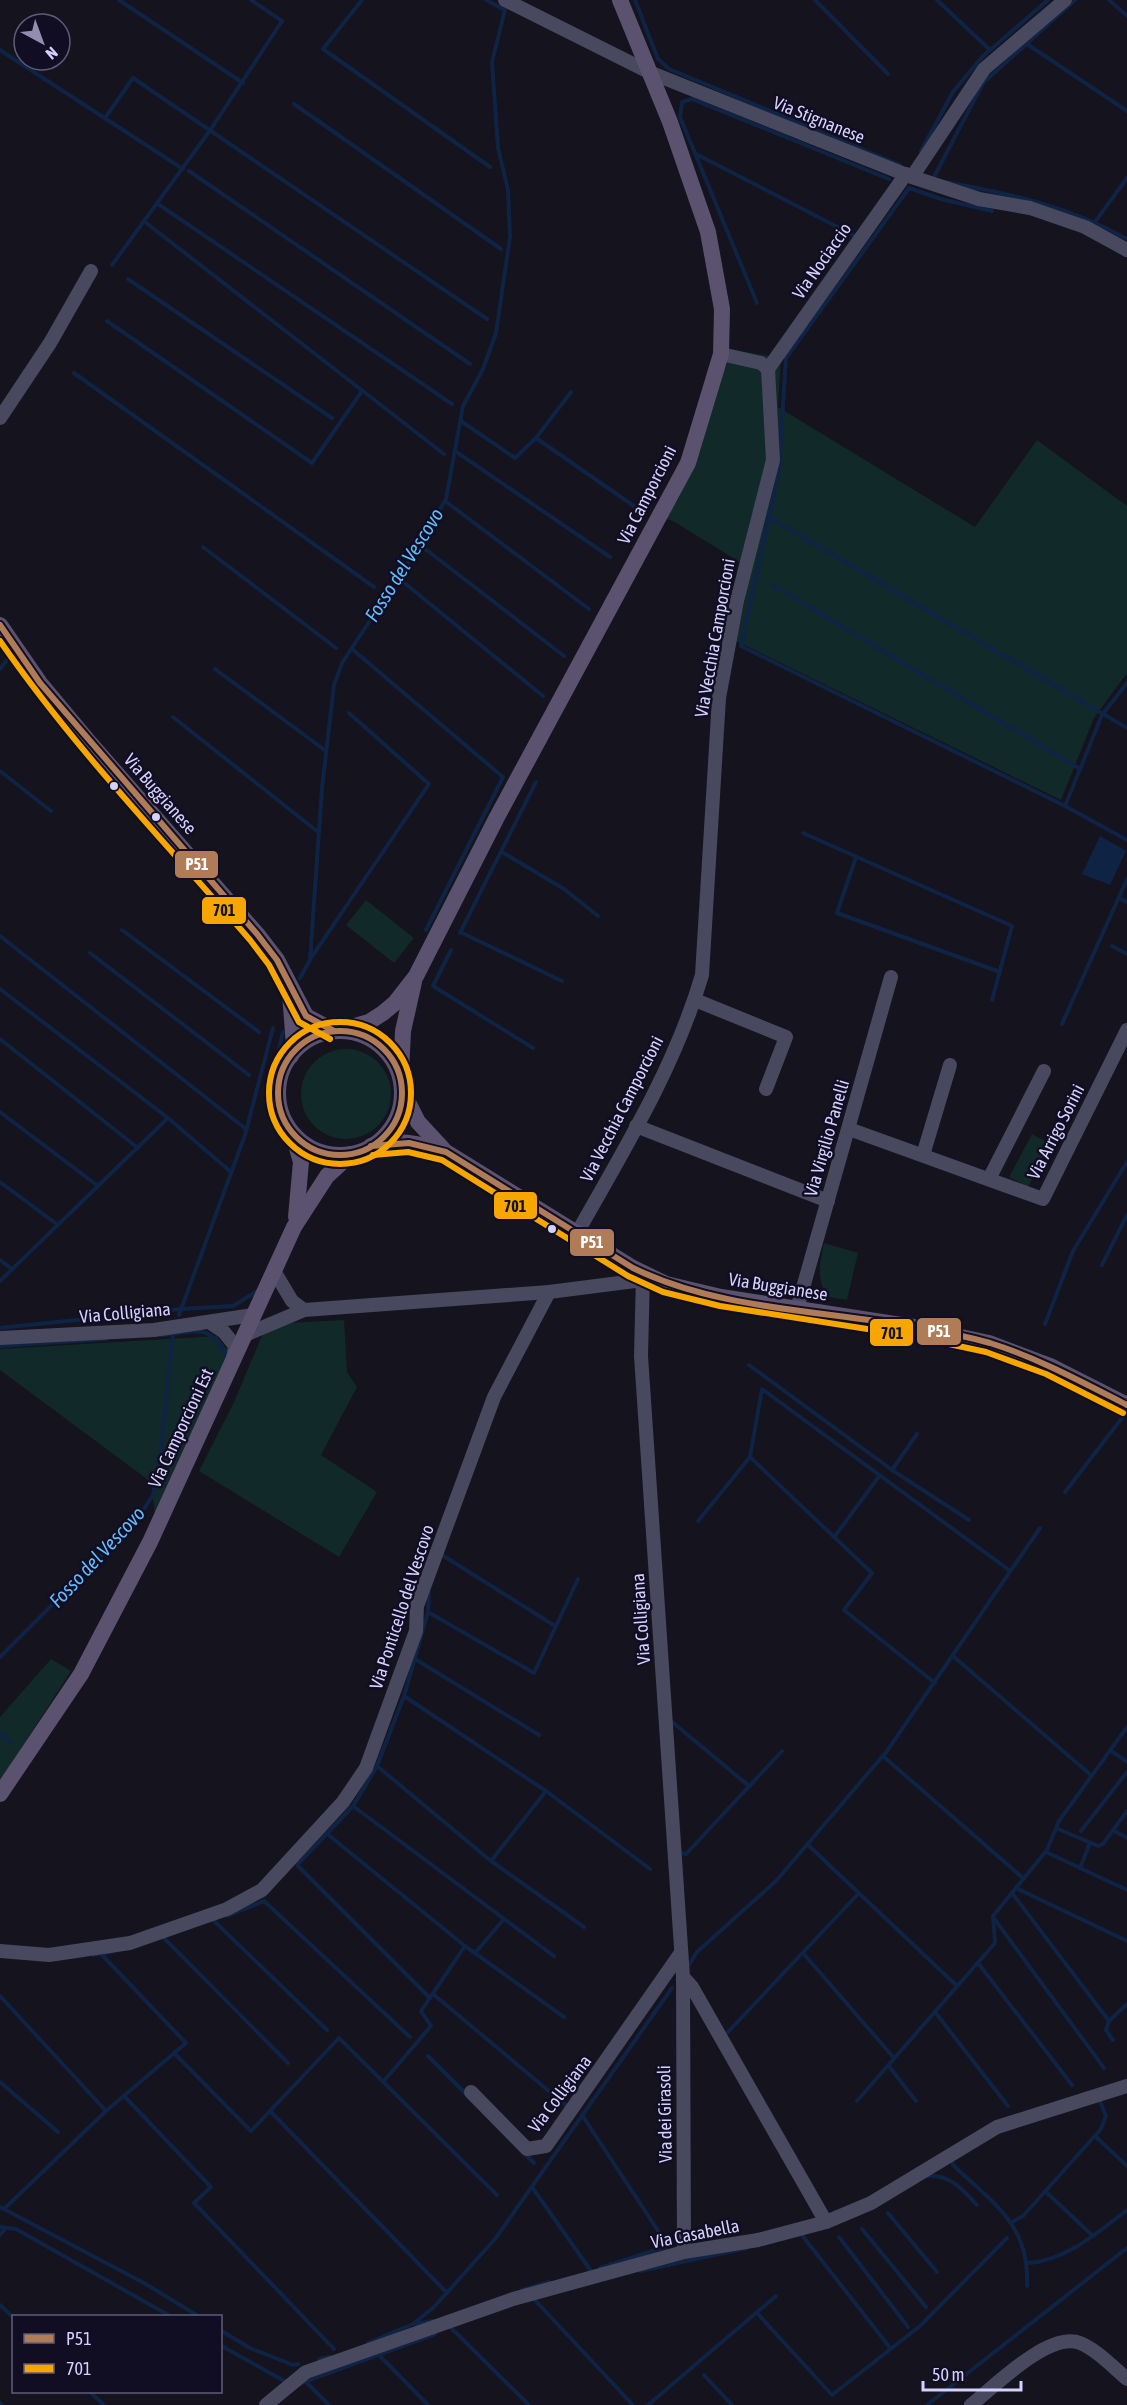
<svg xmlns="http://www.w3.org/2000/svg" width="1127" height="2405" font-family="'Asap Condensed',sans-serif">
  <rect width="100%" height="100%" fill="#14131e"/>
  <!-- green -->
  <g fill="#112929">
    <polygon points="734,350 781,358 778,407 975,527 1037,440 1127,506 1127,673 1094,718 1061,800 736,641 751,569 673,521 653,515"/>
    <polygon points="366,900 414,938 394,963 346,925"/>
    <circle cx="346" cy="1094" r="45"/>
    <polygon points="1032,1134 1050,1144 1028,1187 1009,1177"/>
    <path d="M 824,1243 L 858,1253 L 847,1300 L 829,1297 C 815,1279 820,1264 824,1243 Z"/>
    <polygon points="344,1320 347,1372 357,1387 321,1455 377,1492 339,1557 199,1471 234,1402 267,1324"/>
    <polygon points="217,1336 231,1355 155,1516 151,1482 0,1370 0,1349"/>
    <polygon points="51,1659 71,1671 0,1781 0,1717"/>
  </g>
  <!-- water -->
  <polygon fill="#0f2444" points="1100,836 1126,851 1110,885 1082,874"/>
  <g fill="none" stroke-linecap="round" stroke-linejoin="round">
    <!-- stream -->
    <g stroke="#0f2444" stroke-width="4">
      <polyline points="119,0 243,83"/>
      <polyline points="362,0 323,49 490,167"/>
      <polyline points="635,0 658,59 669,69 900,165"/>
      <polyline points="815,0 888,74"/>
      <polyline points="937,0 990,50"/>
      <polyline points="1109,0 1127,16"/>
      <polyline points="1027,44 1127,111"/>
      <polyline points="0,50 183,169"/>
      <polyline points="294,104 501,249"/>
      <polyline points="105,118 133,78 487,319"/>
      <polyline points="921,151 953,92 982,57 1048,0"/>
      <polyline points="696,154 855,236"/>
      <polyline points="189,171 470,364"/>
      <polyline points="933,179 983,83 1075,0"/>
      <path d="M 946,182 C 1014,195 1066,205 1127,239"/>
      <polyline points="158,204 452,404"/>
      <polyline points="992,211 941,199 909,188 786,358 779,470 741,646 1065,806 1127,840"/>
      <polyline points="145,222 444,454"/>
      <polyline points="1095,222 1127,178"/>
      <polyline points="112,265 211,129 282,21 251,0"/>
      <polyline points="128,279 332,418"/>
      <polyline points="757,303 680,117 682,102 692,99 889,179"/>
      <polyline points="107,321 312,463 362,391"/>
      <polyline points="74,373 374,587"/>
      <polyline points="461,421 515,458 536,438 571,392"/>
      <polyline points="536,438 641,511"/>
      <polyline points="455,451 610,557"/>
      <polyline points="445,501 589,609"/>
      <polyline points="767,516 1127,728"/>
      <polyline points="203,547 336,648"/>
      <polyline points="424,548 564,656"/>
      <polyline points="402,581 543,696"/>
      <polyline points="773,585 1080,769"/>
      <polyline points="352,649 503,777 426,930"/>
      <polyline points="0,669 11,655"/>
      <polyline points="215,669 326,751"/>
      <polyline points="173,717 318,832"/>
      <polyline points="0,771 51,811"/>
      <polyline points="1065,806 1102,715 1127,683"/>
      <polyline points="803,833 1012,926 992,1000"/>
      <polyline points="502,852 564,889 598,916"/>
      <polyline points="856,857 837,913 1000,972"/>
      <polyline points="1119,898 1127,902"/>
      <polyline points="122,930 259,1032"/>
      <polyline points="460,932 562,981"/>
      <polyline points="460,933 536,782"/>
      <polyline points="0,936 246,1129"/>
      <polyline points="1112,946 1127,954"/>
      <polyline points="451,950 433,986 533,1048"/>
      <polyline points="90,953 249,1075"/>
      <polyline points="311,958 429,784 349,713"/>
      <polyline points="300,978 310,960 322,788 334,685 342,663 421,543 446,499 463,406 483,369 496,333 510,237 508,190 498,148 492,62 505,10 486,0"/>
      <polyline points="0,989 168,1118 231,1172"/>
      <polyline points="1062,1024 1127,879"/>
      <path d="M 283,1032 C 271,1082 269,1092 287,1141"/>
      <polyline points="0,1039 138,1148"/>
      <polyline points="0,1112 98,1186"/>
      <polyline points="0,1182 58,1225"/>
      <polyline points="0,1260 12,1269"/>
      <polyline points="1102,1265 1127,1215"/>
      <polyline points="0,1281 168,1118"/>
      <polyline points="179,1315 245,1135 273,1028"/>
      <polyline points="1045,1324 1073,1251 1127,1162"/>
      <polyline points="0,1328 181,1309 233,1306 259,1290"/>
      <path d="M 162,1335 C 193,1333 210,1321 226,1356"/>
      <polyline points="0,1346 106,1339"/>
      <polyline points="749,1365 892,1470 969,1520"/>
      <polyline points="750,1457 872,1573 844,1610 935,1683"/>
      <polyline points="892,1470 917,1434"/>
      <polyline points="1065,1492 1125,1414"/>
      <polyline points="698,1521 750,1457 762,1389 1009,1570"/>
      <polyline points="835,1536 880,1475"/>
      <polyline points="442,1555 555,1626"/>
      <polyline points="429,1592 428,1612 404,1696 377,1766 353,1806 297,1865 430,1998"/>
      <polyline points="428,1612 534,1673 578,1579"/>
      <polyline points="953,1656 1092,1776"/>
      <polyline points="0,1657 136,1521 153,1495 159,1470 173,1333"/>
      <polyline points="415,1659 539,1735"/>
      <polyline points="404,1696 546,1791 650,1869"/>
      <polyline points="671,1721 749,1786"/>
      <polyline points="0,1734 11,1743"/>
      <polyline points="1110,1750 1127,1762"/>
      <polyline points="883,1756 1024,1879"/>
      <polyline points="377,1766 491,1861 584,1927"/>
      <polyline points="353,1806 554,1956"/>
      <polyline points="1056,1828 1098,1846 1103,1844 1127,1811"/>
      <polyline points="1113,1830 1127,1838"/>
      <polyline points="1081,1831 1127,1772"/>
      <polyline points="326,1833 465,1946 564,2017"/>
      <polyline points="807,1844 957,1986"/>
      <polyline points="680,1850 680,1853 686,1854 782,1751"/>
      <polyline points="1046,1852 1080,1868 1090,1843"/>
      <polyline points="491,1861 546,1791"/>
      <polyline points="1080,1868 1127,1890"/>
      <polyline points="1016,1888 1127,1941"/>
      <polyline points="1012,1893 1109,2021"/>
      <polyline points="227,1916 264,1901 410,2037"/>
      <polyline points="993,1917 1104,2068"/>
      <polyline points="212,1919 327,2030"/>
      <polyline points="162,1936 288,2063"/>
      <polyline points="475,1953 504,1919"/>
      <polyline points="803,1953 894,2058"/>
      <polyline points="93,1955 112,1952"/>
      <polyline points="978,1963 1072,2085"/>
      <polyline points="689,1965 697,1952 776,1881 887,1751 1040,1528"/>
      <polyline points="433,1994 568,2107"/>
      <polyline points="0,1996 106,2111"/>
      <polyline points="935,2012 1008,2106"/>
      <polyline points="728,2032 859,1893"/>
      <polyline points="1113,2040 1106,2030 1109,2021 1127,2004"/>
      <polyline points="174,2053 251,2131 339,2038 497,2195"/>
      <polyline points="428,2056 468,2096"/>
      <polyline points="888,2065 916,2101"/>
      <polyline points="0,2082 58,2132"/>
      <polyline points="383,2082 431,2026 421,2011 465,1946"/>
      <polyline points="124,2096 211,2187 194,2203 334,2349"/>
      <polyline points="857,2101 995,1943 993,1916 1047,1850 1059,1821 1127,1727"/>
      <polyline points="270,2111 447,2293"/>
      <polyline points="582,2115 668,2246 600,2268"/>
      <polyline points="1095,2136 1127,2166"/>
      <polyline points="524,2153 534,2163"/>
      <path d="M 952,2159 L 953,2165 C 994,2204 1030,2225 1027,2286"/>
      <path d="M 926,2176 C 949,2173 963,2190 977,2205"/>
      <polyline points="532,2187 591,2271"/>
      <polyline points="1045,2191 1093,2236"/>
      <polyline points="0,2207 144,2283 198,2316"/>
      <polyline points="4,2209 106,2111 186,2043 102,1955"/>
      <polyline points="888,2213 937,2272"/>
      <polyline points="1012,2222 1023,2216 1101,2129 1106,2116 1099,2099"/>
      <polyline points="0,2227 16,2229 170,2316"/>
      <polyline points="862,2229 926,2307"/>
      <polyline points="801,2234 891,2349"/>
      <polyline points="0,2235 4,2230"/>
      <polyline points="839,2237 908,2327"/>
      <path d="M 1028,2263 C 1066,2261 1098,2232 1127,2210"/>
      <polyline points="640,2271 747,2248"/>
      <polyline points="522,2290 549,2282"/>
      <polyline points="533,2298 633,2405"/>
      <polyline points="0,2305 14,2318"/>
      <polyline points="757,2313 832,2395 920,2326 1007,2238"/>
      <polyline points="413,2324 433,2321"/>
      <polyline points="451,2328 529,2405"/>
      <polyline points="220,2330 250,2348 293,2365 298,2364"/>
      <polyline points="368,2343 413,2324 434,2307 495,2239 672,1988"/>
      <polyline points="220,2345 286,2382"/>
      <polyline points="378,2354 428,2405"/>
      <polyline points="319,2359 330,2357"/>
      <polyline points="704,2375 732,2405"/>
      <polyline points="305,2381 329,2405"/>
      <polyline points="304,2382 435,2334"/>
      <polyline points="90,2392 104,2405"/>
      <polyline points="0,2403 2,2405"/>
      <polyline points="648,2405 776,2296"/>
      <polyline points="927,2405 1127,2248"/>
    </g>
    <!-- minor -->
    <g stroke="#48485f" stroke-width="14">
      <polyline points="505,0 649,72 819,140 912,177 979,199 1030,208 1085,227 1127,250"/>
      <polyline points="912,177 984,69 1065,0"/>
      <polyline points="768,369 906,174"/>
      <polyline points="0,418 50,343 91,271"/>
      <polyline points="695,1000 786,1037 766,1089"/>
      <polyline points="636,1126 828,1201"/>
      <polyline points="849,1129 1043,1199 1127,1030"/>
      <polyline points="923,1155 950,1065"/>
      <polyline points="989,1179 1044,1071"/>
      <path d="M 577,1233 C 624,1150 675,1067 702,975 L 719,698 L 737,601 L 773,460 L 768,369 L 761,363 L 721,354"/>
      <polyline points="274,1271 292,1301 304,1310"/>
      <polyline points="643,1274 641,1356 683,1977 692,1987 826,2222"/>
      <polyline points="797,1309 891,977"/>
      <polyline points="209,1322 224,1332 235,1346 233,1359"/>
      <polyline points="245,1335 304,1310 549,1292 643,1280"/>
      <polyline points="0,1338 154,1330 253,1315"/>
      <polyline points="0,1951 49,1955 130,1943 227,1909 262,1890 343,1802 366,1768 416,1631 417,1606 494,1397 549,1292"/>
      <polyline points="683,1977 684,2252"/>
      <polyline points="471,2092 527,2149 546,2146 680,1954"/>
      <polyline points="266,2405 306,2372 513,2299 684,2252 758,2240 826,2222 871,2203 997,2127 1127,2086"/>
      <path d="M 971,2405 C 995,2386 1049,2331 1080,2343 C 1097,2350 1113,2367 1127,2379"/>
    </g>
    <!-- major -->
    <g stroke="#5b5270" stroke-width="16">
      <polyline points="0,625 40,683 90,743 257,934 277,960 306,1016 334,1031"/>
      <polyline points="290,994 294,1045 291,1056"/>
      <polyline points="337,1031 369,1022 383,1013 395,1003 416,976 497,817 688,463 721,354 722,309 708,232 670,122 620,0"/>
      <circle cx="340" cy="1093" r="62"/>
      <polyline points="401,1072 403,1031 414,982"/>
      <polyline points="403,1092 418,1122 443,1149"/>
      <polyline points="293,1134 301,1162 296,1217"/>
      <path d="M 371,1146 C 397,1138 421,1144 446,1152 L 633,1268 L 666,1284 L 721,1297 L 914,1327 L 989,1343 L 1050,1366 L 1127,1405"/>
      <polyline points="0,1794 81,1674 150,1542 294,1227 327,1176 351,1154"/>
    </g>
    <defs>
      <g id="bus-1">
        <polyline points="0,625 40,683 257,934 277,960 306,1016 334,1031"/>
        <circle cx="340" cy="1093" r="62"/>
        <path d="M 371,1146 L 409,1143 L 446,1152 L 633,1268 C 719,1310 821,1310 914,1327 C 939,1331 965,1336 990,1343 C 1038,1358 1082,1382 1127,1405"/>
      </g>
      <g id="bus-2">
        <path d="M 0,641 C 74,748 165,842 250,940 L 269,965 L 299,1022 L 330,1039"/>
        <circle cx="340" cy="1093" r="71"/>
        <polyline points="373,1155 408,1152 442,1160 628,1276 663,1292 720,1306 912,1336 986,1352 1046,1374 1123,1413"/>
      </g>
    </defs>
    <!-- bus-1 casing -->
    <use href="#bus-1" stroke="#110e23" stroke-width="10"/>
    <!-- bus-2 casing -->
    <use href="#bus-2" stroke="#110e23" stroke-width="10"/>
    <!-- bus-1 -->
    <use href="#bus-1" stroke="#b07c57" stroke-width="6"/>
    <!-- bus-2 -->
    <use href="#bus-2" stroke="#f7a600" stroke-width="6"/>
  </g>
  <!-- markers -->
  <g fill="#d4d1fe" stroke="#110e23" stroke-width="2">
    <circle cx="114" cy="786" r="5"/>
    <circle cx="156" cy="817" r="5"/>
    <circle cx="552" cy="1229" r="5"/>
  </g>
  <g text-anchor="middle" stroke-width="5" stroke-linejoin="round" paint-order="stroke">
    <!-- street labels -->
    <g font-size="18" fill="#d4d1fe" stroke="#110e23">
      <text transform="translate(819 120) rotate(22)" y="6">Via Stignanese</text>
      <text transform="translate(822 261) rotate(-55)" y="6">Via Nociaccio</text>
      <text transform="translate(647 495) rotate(-63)" y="6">Via Camporcioni</text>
      <text transform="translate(715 638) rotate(-80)" y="6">Via Vecchia Camporcioni</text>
      <text transform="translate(160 794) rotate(49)" y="6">Via Buggianese</text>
      <text transform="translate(622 1109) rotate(-63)" y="6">Via Vecchia Camporcioni</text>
      <text transform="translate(1056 1132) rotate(-63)" y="6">Via Arrigo Sorini</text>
      <text transform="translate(827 1138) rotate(-74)" y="6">Via Virgilio Panelli</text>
      <text transform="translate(778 1287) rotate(9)" y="6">Via Buggianese</text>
      <text transform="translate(125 1313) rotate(-5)" y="6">Via Colligiana</text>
      <text transform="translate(181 1428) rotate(-65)" y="6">Via Camporcioni Est</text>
      <text transform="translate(402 1607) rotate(-72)" y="6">Via Ponticello del Vescovo</text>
      <text transform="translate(641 1619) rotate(-94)" y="6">Via Colligiana</text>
      <text transform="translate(560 2094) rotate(-53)" y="6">Via Colligiana</text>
      <text transform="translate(665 2114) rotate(-91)" y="6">Via dei Girasoli</text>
      <text transform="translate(695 2234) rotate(-11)" y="6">Via Casabella</text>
    </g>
    <!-- water labels -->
    <g font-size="20" font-style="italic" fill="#61bbfc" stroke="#110e23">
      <text transform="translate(404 565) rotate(-58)" y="7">Fosso del Vescovo</text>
      <text transform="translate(97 1557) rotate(-47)" y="7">Fosso del Vescovo</text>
    </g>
  </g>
  <g stroke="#110e23" stroke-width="2">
    <rect x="174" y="850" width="45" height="29" rx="6" fill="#b07c57"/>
    <rect x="201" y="896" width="46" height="29" rx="6" fill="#f7a600"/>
    <rect x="493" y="1191" width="45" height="29" rx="6" fill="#f7a600"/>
    <rect x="569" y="1228" width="46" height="29" rx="6" fill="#b07c57"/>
    <rect x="916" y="1317" width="46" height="29" rx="6" fill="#b07c57"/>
    <rect x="869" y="1318" width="45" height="29" rx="6" fill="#f7a600"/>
  </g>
  <g font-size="16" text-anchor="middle" font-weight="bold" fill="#fff">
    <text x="197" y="870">P51</text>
    <text x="592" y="1248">P51</text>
    <text x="939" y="1337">P51</text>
  </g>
  <g font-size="16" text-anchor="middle" font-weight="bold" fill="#111">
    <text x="224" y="916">701</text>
    <text x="515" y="1212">701</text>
    <text x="892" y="1339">701</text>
  </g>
  <!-- legend -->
  <rect x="12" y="2315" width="210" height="78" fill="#110e23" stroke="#5f5c7b" stroke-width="1.5"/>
  <rect x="24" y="2334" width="30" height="9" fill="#b07c57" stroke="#5f5c7b" stroke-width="1.5"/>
  <text x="66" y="2345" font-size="18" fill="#d4d1fe">P51</text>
  <rect x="24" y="2364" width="30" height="9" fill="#f7a600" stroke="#5f5c7b" stroke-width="1.5"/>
  <text x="66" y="2375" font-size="18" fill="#d4d1fe">701</text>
  <!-- north arrow -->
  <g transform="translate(42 42) rotate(139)"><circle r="28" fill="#110e23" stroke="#5f5c7b" stroke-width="1.5"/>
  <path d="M0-4.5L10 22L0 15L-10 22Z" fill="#918eb0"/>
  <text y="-9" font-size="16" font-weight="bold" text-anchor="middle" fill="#d4d1fe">N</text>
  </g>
  <!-- scale -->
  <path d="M923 2381v9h98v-9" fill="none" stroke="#d4d1fe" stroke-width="3"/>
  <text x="932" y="2381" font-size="18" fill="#d4d1fe" stroke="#110e23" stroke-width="4.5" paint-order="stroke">50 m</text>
</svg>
